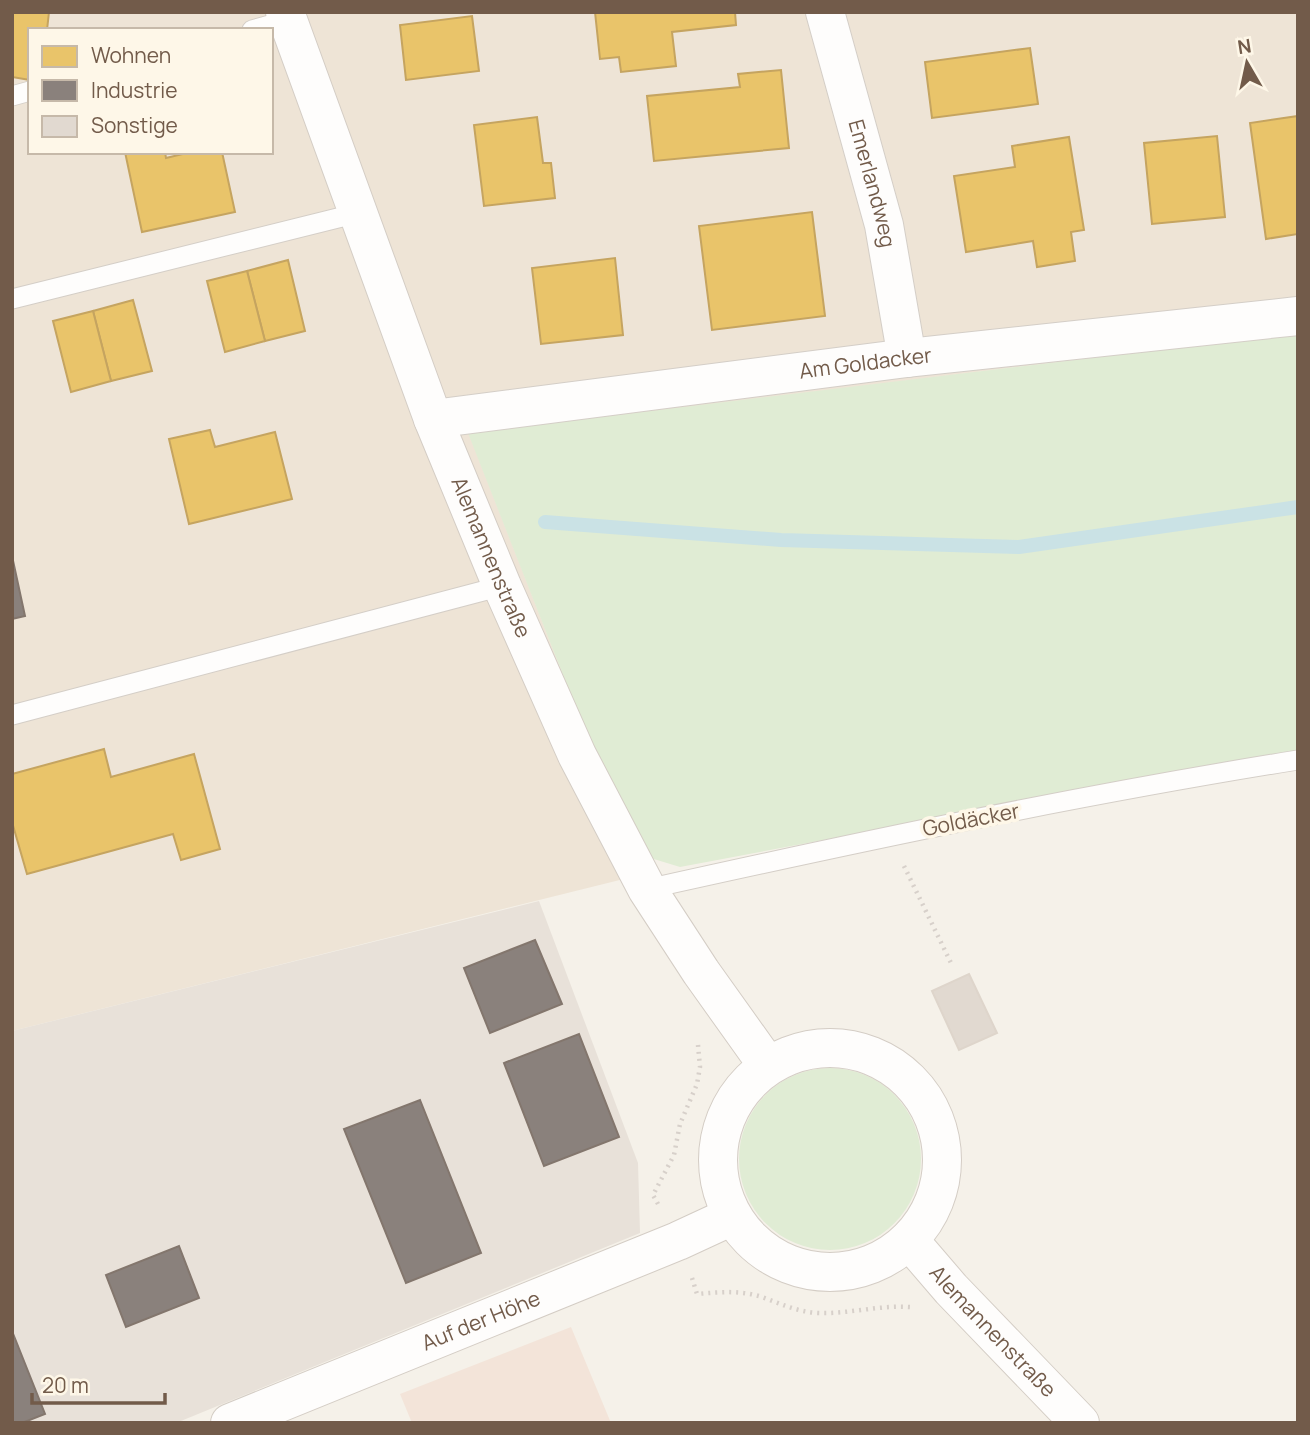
<svg xmlns="http://www.w3.org/2000/svg" width="1310" height="1435" font-family="Manrope,sans-serif">
  <rect width="100%" height="100%" fill="#f5f1e9"/>
  <!-- residential -->
  <path fill="#eee4d6" fill-rule="evenodd" d="M 12,12 L 1298,12 L 1298,333 L 469,434 L 585,731 L 652,872 L 12,1031 ZM 30,30 L 271,30 L 271,152 L 30,152 Z"/>
  <!-- commercial -->
  <polygon fill="#f3e4d9" points="571,1327 611,1423 412,1423 400,1394"/>
  <!-- industrial -->
  <polygon fill="#e8e1d9" points="539,901 638,1163 640,1233 176,1423 12,1423 12,1031"/>
  <!-- green -->
  <g fill="#e0ecd4">
    <polygon points="1298,333 1298,751 680,867 644,856 585,731 468,433"/>
    <circle cx="830" cy="1159" r="91"/>
  </g>
  <!-- homes -->
  <g fill="#e9c46a" stroke="#c5a460" stroke-width="2">
    <polygon points="12,12 49,12 47,30 30,30 30,80 12,77"/>
    <polygon points="595,12 735,12 736,25 672,32 676,66 621,72 619,57 600,59"/>
    <polygon points="472,16 479,71 406,80 400,25"/>
    <polygon points="1030,48 1038,104 932,118 925,62"/>
    <polygon points="781,70 789,148 654,161 647,96 740,87 738,74"/>
    <polygon points="1298,116 1298,234 1266,239 1250,123"/>
    <polygon points="537,117 543,163 551,163 555,198 484,206 474,125"/>
    <polygon points="1217,136 1225,217 1152,224 1144,143"/>
    <polygon points="1069,137 1084,230 1071,232 1075,261 1037,267 1033,241 966,252 954,176 1015,167 1012,146"/>
    <polygon points="125,152 165,152 166,158 191,152 222,152 235,212 142,232"/>
    <polygon points="812,212 825,316 712,330 699,226"/>
    <polygon points="615,258 623,335 541,344 532,268"/>
    <polygon points="288,260 305,331 265,341 247,271"/>
    <polygon points="247,271 265,341 225,352 207,281"/>
    <polygon points="133,300 152,371 111,381 93,311"/>
    <polygon points="93,311 111,381 71,392 53,321"/>
    <polygon points="210,430 215,447 275,432 292,499 189,524 169,439"/>
    <polygon points="104,749 111,777 194,754 220,849 181,860 173,834 27,874 12,822 12,774"/>
  </g>
  <!-- industry -->
  <g fill="#8a817c" stroke="#83766d" stroke-width="2">
    <polygon points="12,556 25,616 12,619"/>
    <polygon points="535,940 562,1004 490,1033 464,968"/>
    <polygon points="579,1034 619,1137 544,1166 504,1063"/>
    <polygon points="420,1100 481,1253 406,1283 344,1129"/>
    <polygon points="179,1246 199,1298 126,1327 106,1275"/>
    <polygon points="12,1331 45,1414 22,1423 12,1423"/>
  </g>
  <g fill="none" stroke-linecap="round" stroke-linejoin="round">
    <!-- stream -->
    <polyline stroke="#cae2e5" stroke-width="14" points="545,522 781,540 1019,547 1298,507"/>
  </g>
  <!-- building -->
  <polygon fill="#e1d9d0" stroke="#ded5cb" stroke-width="2" points="969,974 997,1033 959,1050 932,991"/>
  <g fill="none" stroke-linecap="round" stroke-linejoin="round">
    <defs>
      <g id="lane">
        <polyline points="252,30 288,20"/>
        <polyline points="12,96 30,91"/>
        <polyline points="12,299 358,213"/>
        <polyline points="12,715 502,586"/>
        <path d="M 647,889 C 863,841 1079,795 1298,760"/>
      </g>
      <g id="street">
        <path id="s1" d="M 825,12 L 884,225 L 907,358"/>
        <path id="s2" d="M 433,419 L 907,358 L 1298,316"/>
      </g>
      <g id="secondary">
        <path id="s3" d="M 285,12 L 433,419 L 502,586 L 577,755 L 647,889 L 701,972 L 768,1066"/>
        <circle cx="830" cy="1160" r="112"/>
        <path id="s4" d="M 909,1240 L 951,1289 L 1080,1423"/>
        <path id="s5" d="M 230,1423 L 678,1241 L 732,1216"/>
      </g>
    </defs>
    <!-- lane casing -->
    <use href="#lane" stroke="#d4cec7" stroke-width="21"/>
    <!-- street casing -->
    <use href="#street" stroke="#d4cec7" stroke-width="40"/>
    <!-- secondary casing -->
    <use href="#secondary" stroke="#d4cdc5" stroke-width="40"/>
    <!-- path -->
    <g stroke="#d7d0ca" stroke-width="4.5" stroke-dasharray="2 5" stroke-linecap="butt">
      <polyline points="904,866 951,963"/>
      <polyline points="658,1204 653,1195 674,1155 680,1124 697,1084 700,1067 698,1045"/>
      <path d="M 692,1278 L 697,1294 C 720,1292 740,1290 762,1297 C 781,1304 798,1312 819,1313 C 849,1314 879,1305 910,1307"/>
    </g>
    <!-- lane -->
    <use href="#lane" stroke="#fefdfc" stroke-width="19"/>
    <!-- street -->
    <use href="#street" stroke="#fefdfc" stroke-width="38"/>
    <!-- secondary -->
    <use href="#secondary" stroke="#fefdfc" stroke-width="38"/>
  </g>
  <g text-anchor="middle" stroke-width="7" stroke-linejoin="round" paint-order="stroke">
    <!-- street labels -->
    <g font-size="21" fill="#725b4a" stroke="#fef7e8">
      <text dy="7" stroke="none"><textPath href="#s1" startOffset="178">Emerlandweg</textPath></text>
      <text dy="7" stroke="none"><textPath href="#s2" startOffset="436">Am Goldacker</textPath></text>
      <text dy="7" stroke="none"><textPath href="#s3" startOffset="583">Alemannenstraße</textPath></text>
      <text transform="translate(971 820) rotate(-11)" y="7">Goldäcker</text>
      <text dy="7" stroke="none"><textPath href="#s5" startOffset="271">Auf der Höhe</textPath></text>
      <text dy="7" stroke="none"><textPath href="#s4" startOffset="124">Alemannenstraße</textPath></text>
    </g>
  </g>
  <!-- border -->
  <rect width="1310" height="1435" fill="none" stroke="#725b4a" stroke-width="28"/>
  <!-- legend -->
  <rect x="28" y="28" width="245" height="126" fill="#fef7e8" stroke="#c6b9a9" stroke-width="2"/>
  <rect x="42" y="46" width="35" height="21" fill="#e9c46a" stroke="#c6b9a9" stroke-width="2"/>
  <text x="91" y="63" font-size="21" fill="#725b4a">Wohnen</text>
  <rect x="42" y="80" width="35" height="21" fill="#8a817c" stroke="#c6b9a9" stroke-width="2"/>
  <text x="91" y="98" font-size="21" fill="#725b4a">Industrie</text>
  <rect x="42" y="116" width="35" height="21" fill="#e1d9d0" stroke="#c6b9a9" stroke-width="2"/>
  <text x="91" y="133" font-size="21" fill="#725b4a">Sonstige</text>
  <!-- north arrow -->
  <g transform="translate(1247 63) rotate(351)" stroke="#fef7e8" stroke-width="5" paint-order="stroke">
  <path d="M0-5L12 26L0 18L-12 26Z" fill="#725b4a"/>
  <text y="-10" font-size="19" font-weight="bold" text-anchor="middle" fill="#725b4a">N</text>
  </g>
  <!-- scale -->
  <path d="M32 1393v10h133v-10" fill="none" stroke="#725b4a" stroke-width="3.5"/>
  <text x="42" y="1393" font-size="21" fill="#725b4a" stroke="#fef7e8" stroke-width="5" paint-order="stroke">20 m</text>
</svg>
